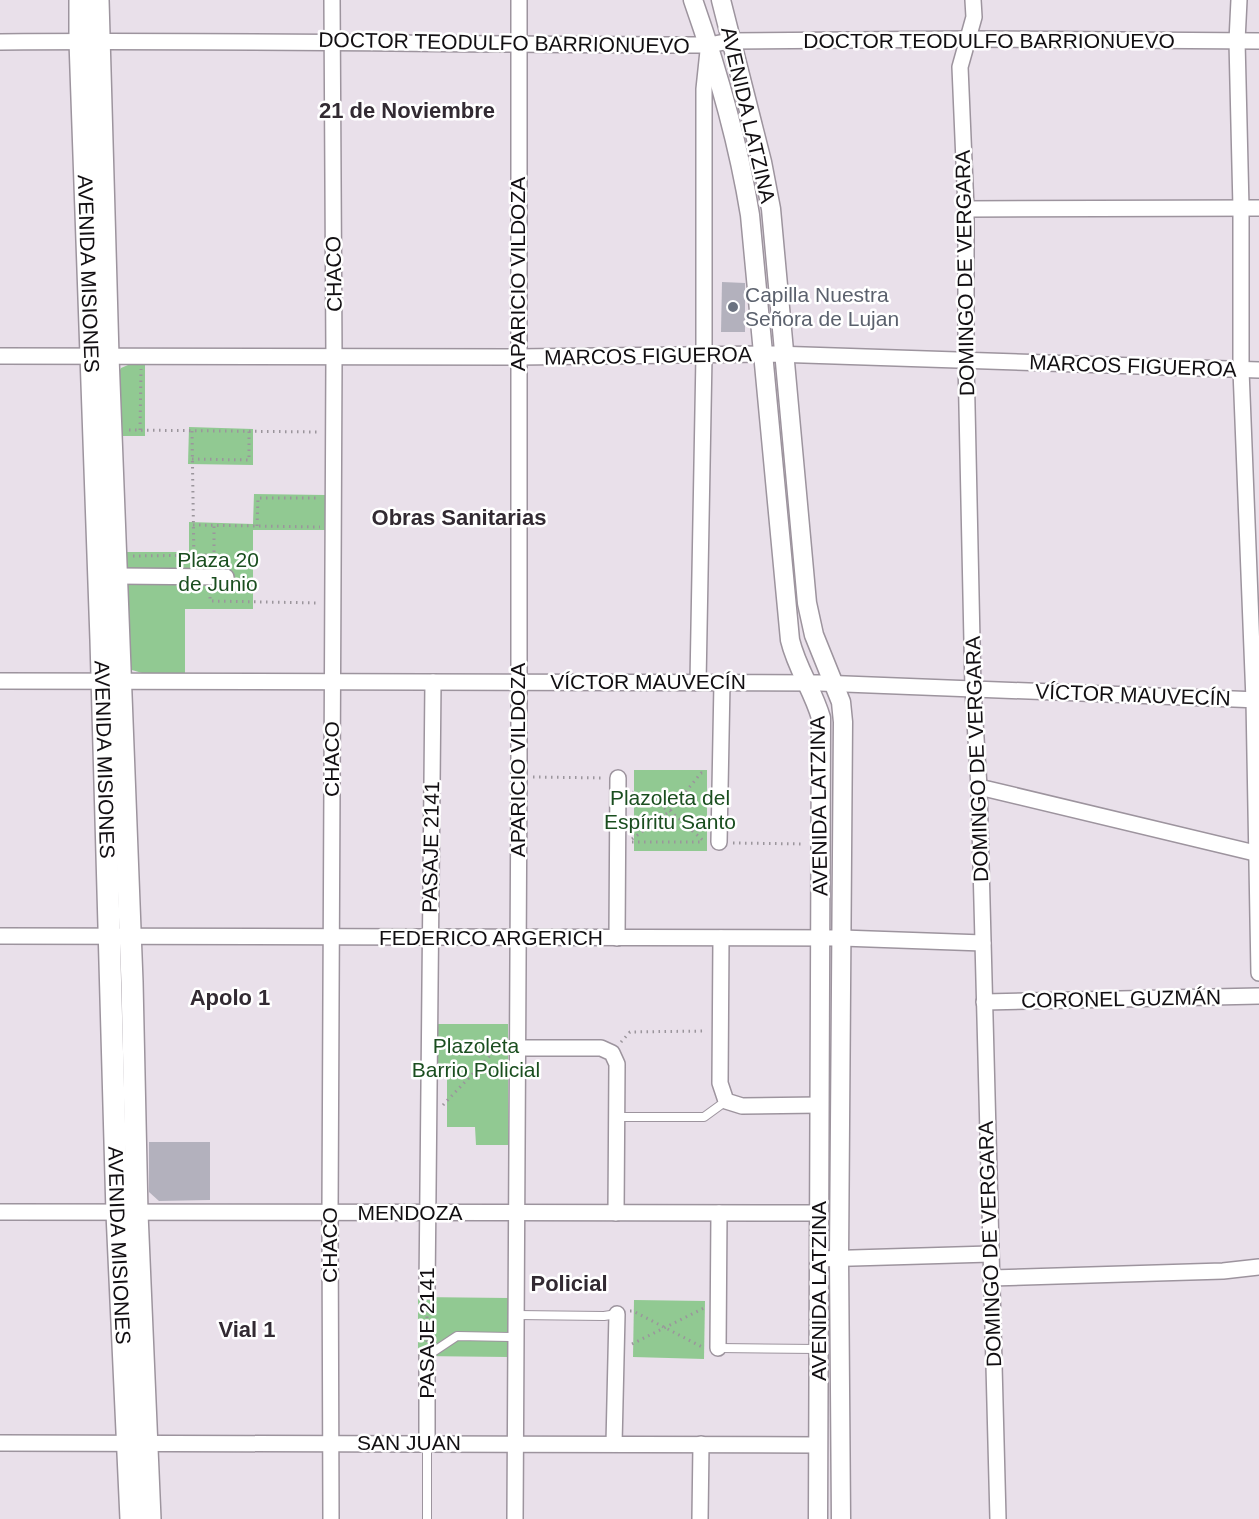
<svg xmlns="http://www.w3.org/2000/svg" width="1259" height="1519" font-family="Arial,sans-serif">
  <rect width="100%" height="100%" fill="#e9e0ea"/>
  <!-- green -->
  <g fill="#91c992">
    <polygon points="128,365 145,365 145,436 120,436 118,374 121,368"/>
    <polygon points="189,427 253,429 253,465 188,464"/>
    <polygon points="254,494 326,495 326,530 253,530 253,609 185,609 185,673 142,673 132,670 128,660 125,552 189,552 189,522 253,524"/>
    <rect x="634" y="770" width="73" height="81"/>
    <polygon points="437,1024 508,1024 508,1145 476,1145 475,1127 447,1127 447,1069 437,1063"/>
    <polygon points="418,1297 508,1298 508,1357 418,1356"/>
    <polygon points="634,1300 705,1301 704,1359 633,1357"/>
  </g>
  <!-- building -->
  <g fill="#b3b1bd">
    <polygon points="722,282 745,283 745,332 721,332"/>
    <polygon points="149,1142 210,1142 210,1200 159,1201 149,1192"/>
  </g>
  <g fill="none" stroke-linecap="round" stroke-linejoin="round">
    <defs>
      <g id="service">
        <polyline points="617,1117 704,1117 726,1101"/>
        <polyline points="516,1315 604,1316 617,1314"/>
        <polyline points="718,1348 818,1349"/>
        <polyline points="427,1356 457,1336 516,1337"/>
        <polyline points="427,1519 427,1443"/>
      </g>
      <g id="minor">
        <polyline points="973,0 974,17 960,67 966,209 966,360 973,689 979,787 998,1519"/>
        <polyline points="1239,0 1237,41 1241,208 1241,370 1254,700 1259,973"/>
        <path d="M 0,42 C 236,40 473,45 709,45 L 730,41 L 969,39 L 1259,41"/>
        <polyline points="966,209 1259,208"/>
        <polyline points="0,356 518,357 774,354 1259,370"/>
        <polyline points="117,576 226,577"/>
        <polyline points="0,681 820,683 1259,700"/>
        <polyline points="698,683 704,356 704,89 708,51"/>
        <polyline points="979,787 1259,854"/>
        <polyline points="719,842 722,683"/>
        <polyline points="0,936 842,938 983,943"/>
        <polyline points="617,938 618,778"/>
        <polyline points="721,938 720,1083 726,1101 742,1106 820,1105"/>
        <polyline points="984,1002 1259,996"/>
        <polyline points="518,1048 601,1048 612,1053 617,1064 616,1213"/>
        <polyline points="0,1212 819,1213"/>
        <polyline points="818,1259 990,1254"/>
        <polyline points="991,1278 1223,1271 1259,1267"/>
        <polyline points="427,1291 433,682"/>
        <polyline points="718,1348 719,1213"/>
        <polyline points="427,1356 427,1443"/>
        <polyline points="0,1443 818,1445"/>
        <polyline points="614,1444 617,1314"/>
        <polyline points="331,1519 330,1213 334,357 332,0"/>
        <polyline points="515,1519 519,777 519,0"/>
        <polyline points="700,1519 701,1444"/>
      </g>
      <g id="tertiary">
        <path d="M 693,0 C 718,71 738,141 750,215 L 790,640 C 797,669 813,690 821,718 L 818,1519"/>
        <polyline points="721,0 762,162 771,209 807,603 814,635 841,702 843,722 839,1258 841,1519"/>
      </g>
      <g id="secondary">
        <path id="s1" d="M 80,0 L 80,41 L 101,640 L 117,1213 L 131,1519"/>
        <polyline points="98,0 108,356 132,982 137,1213 150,1519"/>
      </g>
    </defs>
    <!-- service casing -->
    <use href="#service" stroke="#9d949e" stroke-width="10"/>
    <!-- minor casing -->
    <use href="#minor" stroke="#9d949e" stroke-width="18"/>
    <!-- tertiary casing -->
    <use href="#tertiary" stroke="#9d949e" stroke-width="21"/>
    <!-- secondary casing -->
    <use href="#secondary" stroke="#9d949e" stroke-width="24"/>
    <!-- path -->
    <g stroke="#9b959c" stroke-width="3" stroke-dasharray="1.5 4.5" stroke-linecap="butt">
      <polyline points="129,430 320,432"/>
      <polyline points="140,430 141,369"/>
      <polyline points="192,431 194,564"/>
      <polyline points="192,459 249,460 249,431"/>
      <polyline points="193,525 320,527"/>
      <polyline points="257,526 258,498 320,498"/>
      <polyline points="133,556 214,555 214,526"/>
      <polyline points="210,591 210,601 319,603"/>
      <polyline points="533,777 604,778"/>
      <polyline points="632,792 670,811 705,842"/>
      <polyline points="632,839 670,811 701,773 706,773"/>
      <polyline points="632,842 703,842"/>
      <polyline points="733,843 804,844"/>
      <polyline points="621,1042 630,1032 706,1031"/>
      <polyline points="443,1105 502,1043"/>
      <polyline points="630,1311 633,1311 704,1348"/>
      <polyline points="427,1342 427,1304"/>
      <polyline points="632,1344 704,1308"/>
    </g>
    <!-- service -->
    <use href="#service" stroke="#fff" stroke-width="8"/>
    <!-- minor -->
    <use href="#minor" stroke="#fff" stroke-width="15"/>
    <!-- tertiary -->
    <use href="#tertiary" stroke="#fff" stroke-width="18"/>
    <!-- secondary -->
    <use href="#secondary" stroke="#fff" stroke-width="21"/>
  </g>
  <!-- markers -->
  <circle fill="#6b7280" stroke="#fff" stroke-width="2" cx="733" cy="307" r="6"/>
  <g text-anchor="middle" stroke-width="5" stroke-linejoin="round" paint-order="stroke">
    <!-- street labels -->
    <g font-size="21" fill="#120f12" stroke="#fff">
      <text x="989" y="48">DOCTOR TEODULFO BARRIONUEVO</text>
      <text transform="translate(504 43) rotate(1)" y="7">DOCTOR TEODULFO BARRIONUEVO</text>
      <text transform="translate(748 115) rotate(77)" y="7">AVENIDA LATZINA</text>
      <text transform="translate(965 273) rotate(-91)" y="7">DOMINGO DE VERGARA</text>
      <text dy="7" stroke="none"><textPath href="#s1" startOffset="274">AVENIDA MISIONES</textPath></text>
      <text transform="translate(334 274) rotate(-91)" y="7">CHACO</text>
      <text transform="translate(518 274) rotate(-90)" y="7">APARICIO VILDOZA</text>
      <text transform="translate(648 356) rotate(-1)" y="7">MARCOS FIGUEROA</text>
      <text transform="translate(1133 366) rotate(2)" y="7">MARCOS FIGUEROA</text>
      <text x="648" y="689">VÍCTOR MAUVECÍN</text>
      <text transform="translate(1133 695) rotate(2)" y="7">VÍCTOR MAUVECÍN</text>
      <text transform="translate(332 759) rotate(-90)" y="7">CHACO</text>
      <text transform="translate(977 759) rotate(-92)" y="7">DOMINGO DE VERGARA</text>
      <text dy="7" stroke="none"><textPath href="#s1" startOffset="760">AVENIDA MISIONES</textPath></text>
      <text transform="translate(518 760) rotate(-90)" y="7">APARICIO VILDOZA</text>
      <text transform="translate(819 806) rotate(-91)" y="7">AVENIDA LATZINA</text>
      <text transform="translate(431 847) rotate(-89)" y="7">PASAJE 2141</text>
      <text x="491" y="945">FEDERICO ARGERICH</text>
      <text transform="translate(1121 999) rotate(-1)" y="7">CORONEL GUZMÁN</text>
      <text x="410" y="1220">MENDOZA</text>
      <text transform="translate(990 1244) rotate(-92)" y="7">DOMINGO DE VERGARA</text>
      <text dy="7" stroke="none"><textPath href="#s1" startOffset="1246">AVENIDA MISIONES</textPath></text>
      <text transform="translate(330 1245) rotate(-90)" y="7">CHACO</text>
      <text transform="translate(819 1291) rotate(-90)" y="7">AVENIDA LATZINA</text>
      <text transform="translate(427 1333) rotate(-90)" y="7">PASAJE 2141</text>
      <text x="409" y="1450">SAN JUAN</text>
    </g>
    <!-- worship labels -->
    <g font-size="21" fill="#5b616d" stroke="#fff" text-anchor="start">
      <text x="745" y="302">Capilla Nuestra<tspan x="745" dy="24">Señora de Lujan</tspan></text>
    </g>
    <!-- park labels -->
    <g font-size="21" fill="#1a4e1f" stroke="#fff">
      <text x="218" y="567">Plaza 20<tspan x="218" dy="24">de Junio</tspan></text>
      <text x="670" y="805">Plazoleta del<tspan x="670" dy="24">Espíritu Santo</tspan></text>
      <text x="476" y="1053">Plazoleta<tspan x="476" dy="24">Barrio Policial</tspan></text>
    </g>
    <!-- neighbourhood labels -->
    <g font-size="22" font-weight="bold" fill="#322a32" stroke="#fff">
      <text x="407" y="118">21 de Noviembre</text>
      <text x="459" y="525">Obras Sanitarias</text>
      <text x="230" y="1005">Apolo 1</text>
      <text x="569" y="1291">Policial</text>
      <text x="247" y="1337">Vial 1</text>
    </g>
  </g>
</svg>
